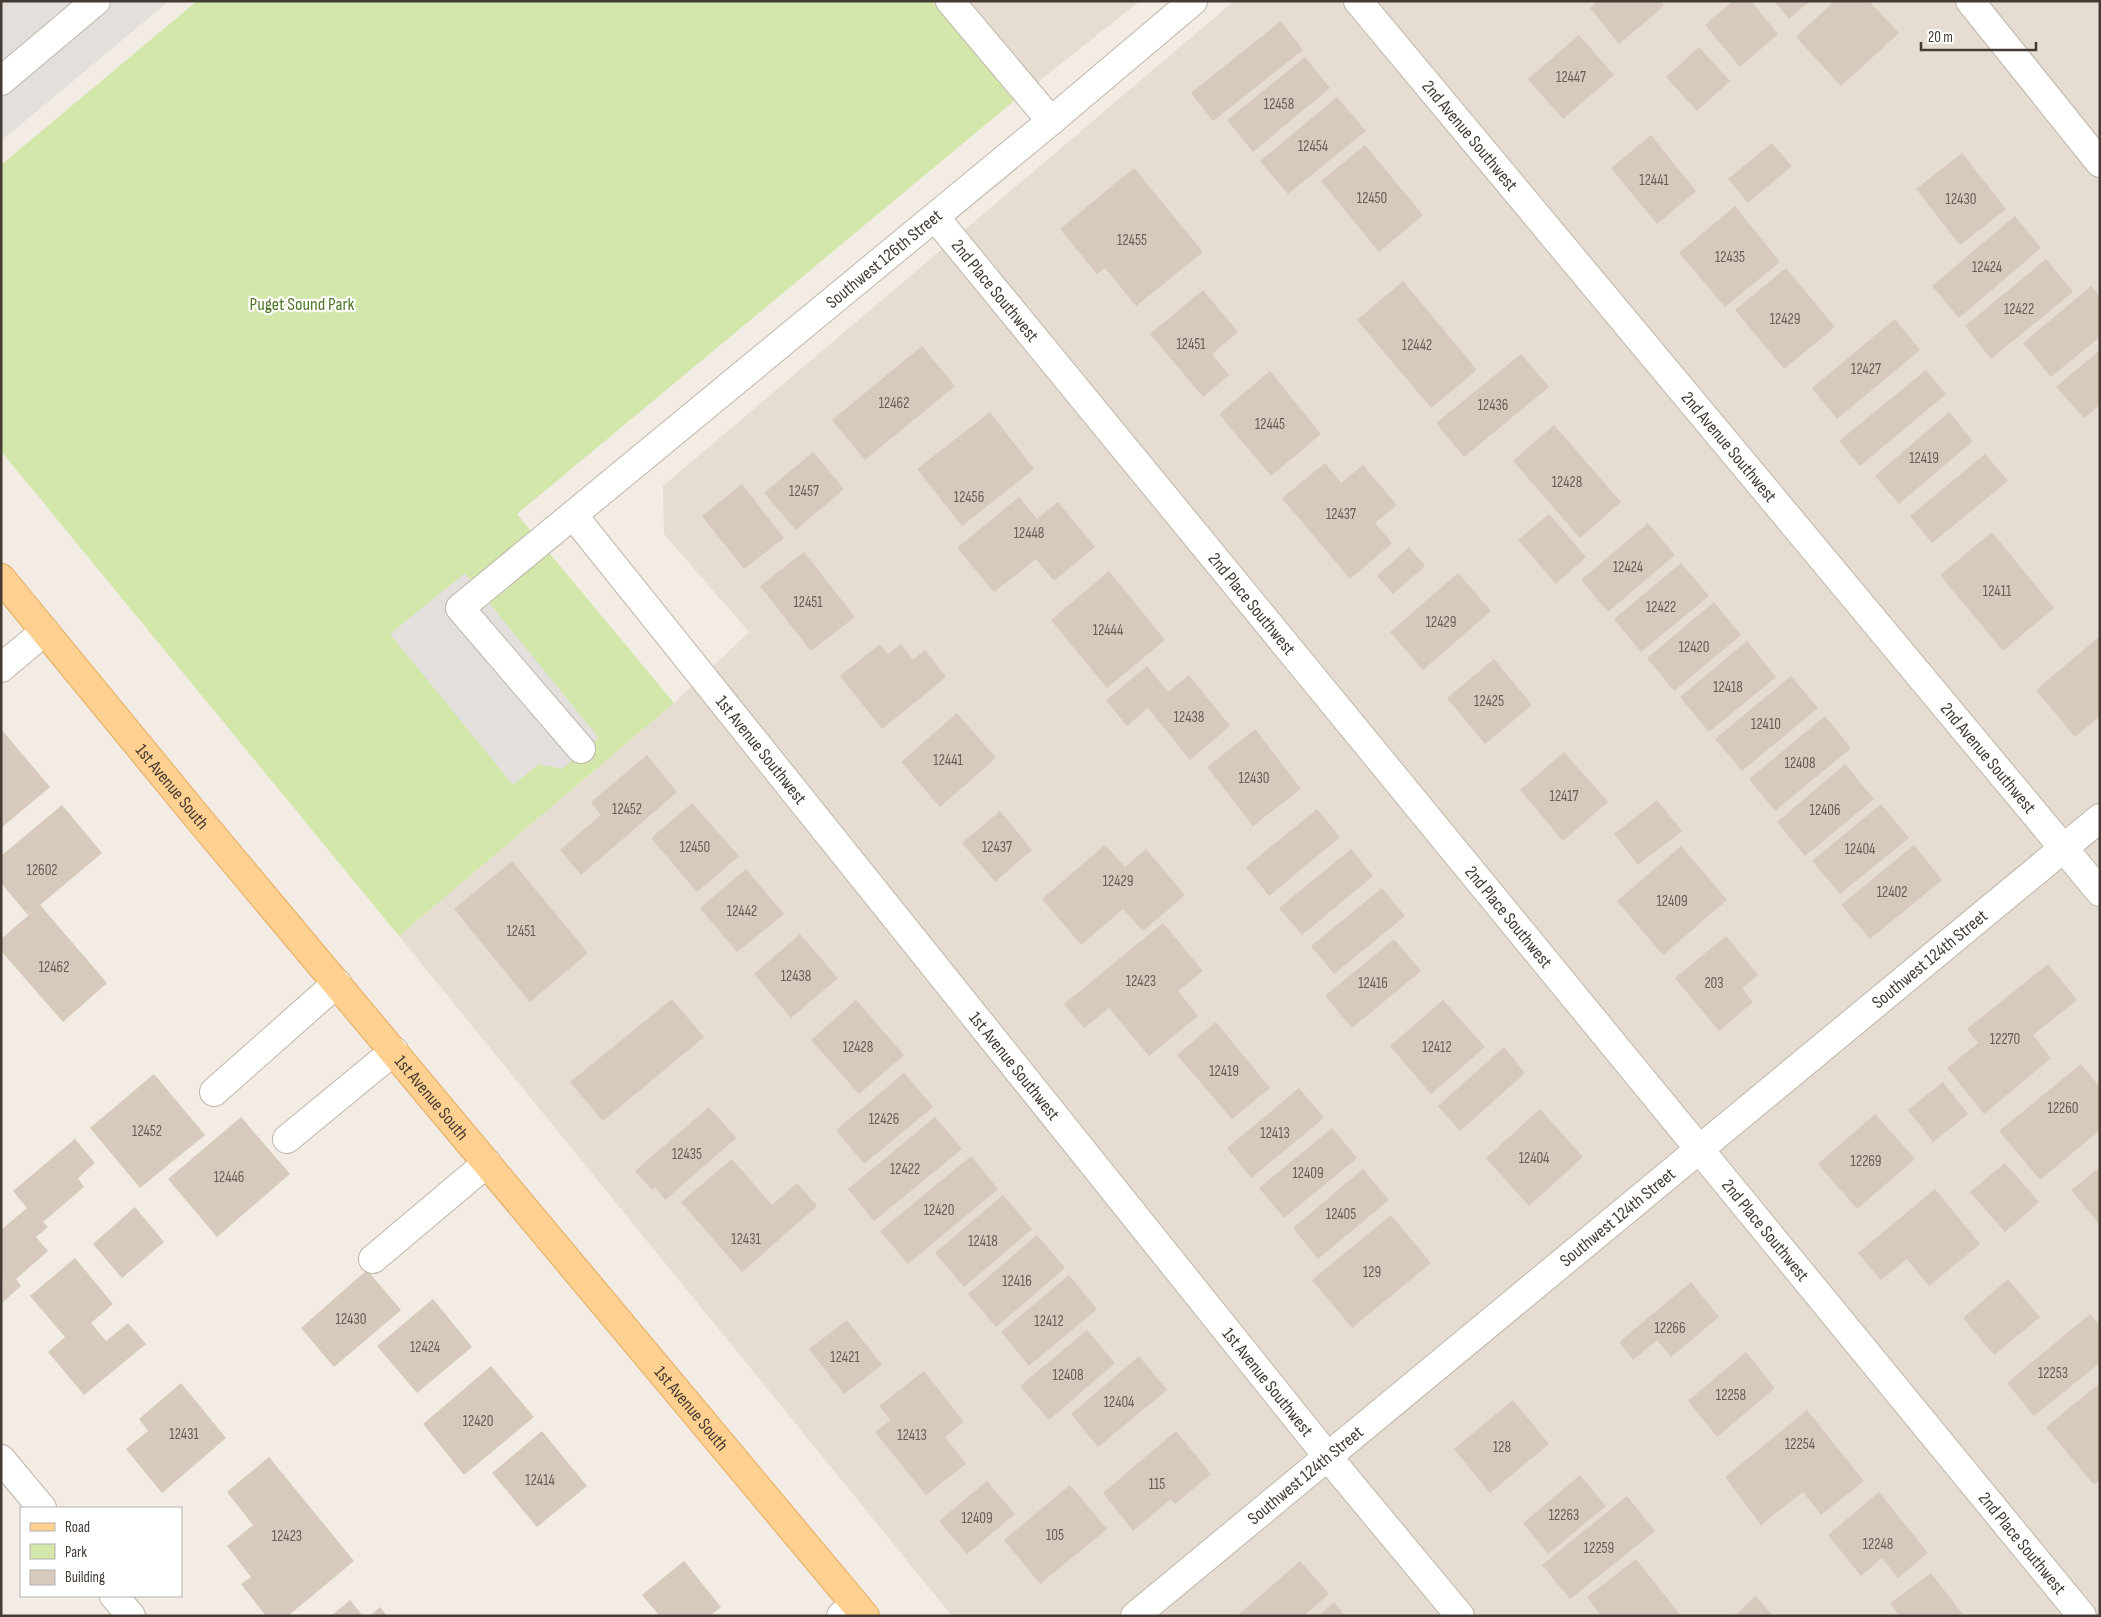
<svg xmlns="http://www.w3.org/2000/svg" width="2101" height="1617" font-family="'Sofia Sans Condensed',sans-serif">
  <rect width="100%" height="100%" fill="#f2ece4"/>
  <!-- residential -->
  <g fill="#e6ddd2">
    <polygon points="932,1 1140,1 1014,101"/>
    <polygon points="1234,1 2100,1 2100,1616 952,1616 399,936 674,703 749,632 664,534 663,486"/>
  </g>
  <!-- green -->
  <polygon fill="#d4e7ab" points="197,1 932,1 1014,101 517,514 674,703 399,936 1,451 1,165"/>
  <!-- parking -->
  <g fill="#e2dfdc">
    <polygon points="1,1 169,1 1,141"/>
    <polygon points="465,573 599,738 562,769 539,764 513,785 390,634"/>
  </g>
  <!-- building -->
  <g fill="#d7c9bc">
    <polygon points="1598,1 1661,1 1664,6 1619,44 1590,8"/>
    <polygon points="1733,1 1751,1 1778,34 1740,67 1705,25"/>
    <polygon points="1774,1 1810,1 1789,19"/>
    <polygon points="1834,1 1869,1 1899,33 1841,86 1796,37"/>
    <polygon points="1281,21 1303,50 1213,121 1191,93"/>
    <polygon points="1579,35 1614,75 1563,119 1528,79"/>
    <polygon points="1699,47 1730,81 1697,111 1666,77"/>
    <polygon points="1305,57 1330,88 1253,152 1227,120"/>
    <polygon points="1337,97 1366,131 1288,194 1260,161"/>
    <polygon points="1651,135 1696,191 1657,224 1611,168"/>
    <polygon points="1772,143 1792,166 1748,203 1728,179"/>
    <polygon points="1365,145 1423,215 1379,252 1321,181"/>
    <polygon points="1962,153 2006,209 1960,245 1916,189"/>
    <polygon points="1134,168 1203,252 1136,306 1105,268 1097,274 1060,229"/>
    <polygon points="1735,206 1780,262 1725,307 1679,253"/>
    <polygon points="2015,216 2041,248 1959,318 1932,286"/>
    <polygon points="2046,259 2073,292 1991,359 1965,326"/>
    <polygon points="1786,268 1835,327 1784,369 1735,310"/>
    <polygon points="1403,281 1477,370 1431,408 1357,320"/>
    <polygon points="2091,286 2100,297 2100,337 2051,377 2023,343"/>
    <polygon points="1203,290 1238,332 1212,354 1229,375 1203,397 1150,334"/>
    <polygon points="1895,319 1920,350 1837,419 1812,388"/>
    <polygon points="922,346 955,386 865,460 832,420"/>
    <polygon points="2100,350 2100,405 2084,418 2056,387"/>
    <polygon points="1521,354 1549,387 1464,457 1436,423"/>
    <polygon points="1926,370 1946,394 1860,466 1839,441"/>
    <polygon points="1270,371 1321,434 1271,476 1219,414"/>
    <polygon points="990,412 1034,469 962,526 917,469"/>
    <polygon points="1949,412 1973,441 1899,504 1875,476"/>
    <polygon points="1554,425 1621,502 1580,538 1513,461"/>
    <polygon points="813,452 844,489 796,530 764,493"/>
    <polygon points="1985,454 2008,481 1932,543 1910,516"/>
    <polygon points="1325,463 1341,483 1363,465 1397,505 1375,523 1392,543 1350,579 1282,498"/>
    <polygon points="742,484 784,538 744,569 702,516"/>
    <polygon points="1019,497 1037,519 1058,502 1095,547 1054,581 1036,559 994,592 957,548"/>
    <polygon points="1549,514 1586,557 1556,584 1518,540"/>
    <polygon points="1648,523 1675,555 1608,612 1581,580"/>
    <polygon points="1992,532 2054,608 2003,651 1940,575"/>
    <polygon points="1409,547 1425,566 1393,594 1377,576"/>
    <polygon points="804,552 855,617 811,651 760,586"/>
    <polygon points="1681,563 1709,596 1641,652 1614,619"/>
    <polygon points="1109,571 1165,640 1107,688 1051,620"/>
    <polygon points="1458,573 1491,611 1423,670 1390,632"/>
    <polygon points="1714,602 1741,635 1674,691 1647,658"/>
    <polygon points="2100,636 2100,716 2075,737 2036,690"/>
    <polygon points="1747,641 1776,677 1709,732 1680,697"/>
    <polygon points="880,644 888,654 901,644 913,660 925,650 946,677 882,729 840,676"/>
    <polygon points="1494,659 1532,705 1485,744 1447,698"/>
    <polygon points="1147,666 1168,692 1189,675 1230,726 1190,760 1148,708 1127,726 1106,700"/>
    <polygon points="1791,676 1818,708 1742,771 1715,739"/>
    <polygon points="957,713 996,758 940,807 901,762"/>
    <polygon points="1825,716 1851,748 1775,811 1749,779"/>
    <polygon points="1,729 50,787 1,828"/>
    <polygon points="1255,729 1301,789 1253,826 1207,767"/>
    <polygon points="1564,752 1608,802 1563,841 1520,790"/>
    <polygon points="647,755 677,792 581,875 560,850 601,815 591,802"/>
    <polygon points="1845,764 1874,799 1805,856 1777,822"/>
    <polygon points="1657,800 1682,831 1638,865 1614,834"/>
    <polygon points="692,803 739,856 697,892 651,838"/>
    <polygon points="1881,804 1909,838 1840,894 1812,861"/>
    <polygon points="62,805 102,853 40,905 107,983 63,1022 1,951 1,939 38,907 28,915 1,883 1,856"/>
    <polygon points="1317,809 1340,837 1269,896 1246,867"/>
    <polygon points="1000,811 1032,850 995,882 962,843"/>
    <polygon points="1105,845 1125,867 1146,849 1185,895 1143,931 1123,909 1081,945 1042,899"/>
    <polygon points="1914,845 1942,880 1870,939 1841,905"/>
    <polygon points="1681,846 1727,900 1663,955 1617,901"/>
    <polygon points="1351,849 1373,876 1302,935 1279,908"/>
    <polygon points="512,861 588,953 530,1002 454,909"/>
    <polygon points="746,869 784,914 737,952 700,908"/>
    <polygon points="1382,888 1405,916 1334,974 1311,946"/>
    <polygon points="1163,923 1203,971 1178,991 1198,1016 1149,1056 1109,1008 1084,1028 1064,1004"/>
    <polygon points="800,934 838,978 791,1018 754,974"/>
    <polygon points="1726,936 1758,975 1742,988 1753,1002 1719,1031 1675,978"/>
    <polygon points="1394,939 1421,971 1352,1028 1325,996"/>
    <polygon points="2048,964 2077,1000 2033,1035 2051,1058 1984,1114 1947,1068 1978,1043 1967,1029"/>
    <polygon points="672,999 704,1037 603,1121 570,1082"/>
    <polygon points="856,1000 904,1055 859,1094 811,1040"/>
    <polygon points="1443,1000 1485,1047 1431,1094 1390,1046"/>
    <polygon points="1216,1022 1270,1088 1232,1119 1177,1055"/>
    <polygon points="1504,1047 1525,1073 1460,1131 1438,1106"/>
    <polygon points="2081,1064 2100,1087 2100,1130 2040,1180 1999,1131"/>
    <polygon points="904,1073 933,1107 864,1164 836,1130"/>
    <polygon points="154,1074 205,1135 140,1188 90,1128"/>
    <polygon points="1943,1082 1968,1114 1933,1142 1908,1110"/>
    <polygon points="1299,1088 1324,1118 1251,1178 1227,1148"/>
    <polygon points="709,1107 736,1138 665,1200 655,1187 652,1190 635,1171"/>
    <polygon points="1540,1109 1583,1157 1529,1206 1486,1158"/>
    <polygon points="1875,1114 1915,1159 1857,1209 1818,1164"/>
    <polygon points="241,1117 290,1174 217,1237 168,1179"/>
    <polygon points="935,1117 962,1149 874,1221 848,1189"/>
    <polygon points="1332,1128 1357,1158 1284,1218 1259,1188"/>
    <polygon points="75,1139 95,1163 78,1178 84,1187 43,1222 48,1227 36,1237 48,1251 16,1279 21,1286 3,1302 1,1230 27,1208 13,1191"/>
    <polygon points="971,1156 998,1189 908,1264 880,1231"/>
    <polygon points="732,1159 772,1205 797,1183 817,1206 742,1272 681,1202"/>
    <polygon points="2005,1163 2039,1202 2005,1232 1970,1192"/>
    <polygon points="2100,1167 2100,1225 2071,1190"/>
    <polygon points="1363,1169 1389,1200 1318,1259 1293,1228"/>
    <polygon points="1935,1189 1980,1244 1929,1286 1907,1259 1881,1280 1858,1253"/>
    <polygon points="1003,1195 1032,1229 964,1287 935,1253"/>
    <polygon points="135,1207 164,1242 122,1278 93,1244"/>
    <polygon points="1391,1215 1431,1263 1352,1328 1312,1280"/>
    <polygon points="1037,1235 1065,1268 996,1327 968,1294"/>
    <polygon points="75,1258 113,1304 91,1323 106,1341 128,1323 146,1344 84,1395 48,1352 65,1337 30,1296"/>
    <polygon points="367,1270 401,1310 334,1367 301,1328"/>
    <polygon points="1069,1275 1097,1309 1029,1366 1001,1332"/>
    <polygon points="2008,1279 2040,1317 1994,1355 1963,1318"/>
    <polygon points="1691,1282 1719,1317 1671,1357 1657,1340 1633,1360 1619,1342"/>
    <polygon points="433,1299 472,1347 417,1393 377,1346"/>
    <polygon points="2090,1314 2100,1326 2100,1363 2034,1416 2007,1383"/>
    <polygon points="847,1320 882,1365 844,1394 809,1349"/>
    <polygon points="1087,1330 1115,1363 1049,1420 1020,1386"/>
    <polygon points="1746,1352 1775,1388 1717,1437 1688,1401"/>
    <polygon points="1139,1356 1167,1390 1098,1447 1071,1414"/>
    <polygon points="491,1366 534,1417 464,1475 423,1424"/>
    <polygon points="924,1371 964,1422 945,1437 966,1464 926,1495 875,1432 891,1420 879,1406"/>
    <polygon points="181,1383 226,1438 162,1493 126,1449 148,1431 139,1419"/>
    <polygon points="2100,1383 2100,1480 2094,1485 2046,1427"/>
    <polygon points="1513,1400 1549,1444 1490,1493 1454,1449"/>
    <polygon points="1807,1410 1864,1481 1821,1515 1803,1492 1761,1525 1725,1477"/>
    <polygon points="542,1431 587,1486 537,1527 492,1473"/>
    <polygon points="1176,1431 1211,1474 1175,1504 1171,1499 1133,1531 1103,1493"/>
    <polygon points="269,1457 354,1561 288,1616 266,1616 241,1584 251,1577 227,1546 253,1525 227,1492"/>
    <polygon points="1580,1475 1606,1506 1548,1554 1523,1523"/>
    <polygon points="987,1481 1015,1514 967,1554 939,1521"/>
    <polygon points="1070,1485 1107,1529 1040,1584 1004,1540"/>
    <polygon points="1879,1492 1928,1553 1898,1578 1882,1558 1861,1576 1828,1535"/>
    <polygon points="1627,1496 1655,1531 1570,1599 1542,1565"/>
    <polygon points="1636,1559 1681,1616 1601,1616 1587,1597"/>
    <polygon points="684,1561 721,1607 710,1616 656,1616 658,1614 642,1595"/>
    <polygon points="1300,1561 1329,1594 1304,1616 1237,1616"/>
    <polygon points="1931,1573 1964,1616 1899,1616 1890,1603"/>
    <polygon points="1756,1596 1773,1616 1734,1616"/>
    <polygon points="350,1600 363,1616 331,1616"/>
    <polygon points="1334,1602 1345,1616 1318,1616"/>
    <polygon points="380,1607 387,1616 370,1616"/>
  </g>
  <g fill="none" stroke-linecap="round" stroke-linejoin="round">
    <defs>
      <g id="minor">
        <polyline points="950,1 1051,121"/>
        <path id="s1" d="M 1358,1 L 2100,892"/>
        <polyline points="1970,1 2100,163"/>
        <polyline points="1,81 96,1"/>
        <path id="s2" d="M 935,217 L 2082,1616"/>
        <path id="s3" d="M 573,515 L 1328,1457 L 1460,1616"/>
        <polyline points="1,668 45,631"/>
        <path id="s4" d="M 581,749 L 460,608 L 1051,121 L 1193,1"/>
        <polyline points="214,1092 337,983"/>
        <polyline points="287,1139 394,1051"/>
        <polyline points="373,1259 487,1163"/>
        <polyline points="1,1459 42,1508"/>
        <polyline points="114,1596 131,1616"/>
        <polyline points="841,1616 855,1604"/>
        <path id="s5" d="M 1135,1616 L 2100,818"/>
      </g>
      <g id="major">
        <path id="s6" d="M 1,578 L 198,818 L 865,1616"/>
      </g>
    </defs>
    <!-- minor casing -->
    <use href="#minor" stroke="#c0b5a9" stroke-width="30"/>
    <!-- major casing -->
    <use href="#major" stroke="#e4ab5f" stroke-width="30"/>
    <!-- minor -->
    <use href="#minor" stroke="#fff" stroke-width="28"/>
    <!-- major -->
    <use href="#major" stroke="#ffd090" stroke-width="28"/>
  </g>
  <g text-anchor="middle" stroke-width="4.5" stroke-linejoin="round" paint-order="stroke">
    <!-- number labels -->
    <g font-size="15" fill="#695e56">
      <text x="1571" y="82">12447</text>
      <text x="1279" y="109">12458</text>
      <text x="1313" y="151">12454</text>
      <text x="1654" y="185">12441</text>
      <text x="1372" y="203">12450</text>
      <text x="1961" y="204">12430</text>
      <text x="1132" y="245">12455</text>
      <text x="1730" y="262">12435</text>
      <text x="1987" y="272">12424</text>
      <text x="2019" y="314">12422</text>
      <text x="1785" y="324">12429</text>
      <text x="1191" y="349">12451</text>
      <text x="1417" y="350">12442</text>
      <text x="1866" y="374">12427</text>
      <text x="894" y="408">12462</text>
      <text x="1493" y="410">12436</text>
      <text x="1270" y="429">12445</text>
      <text x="1924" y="463">12419</text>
      <text x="1567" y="487">12428</text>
      <text x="804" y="496">12457</text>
      <text x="969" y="502">12456</text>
      <text x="1341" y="519">12437</text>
      <text x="1029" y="538">12448</text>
      <text x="1628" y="572">12424</text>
      <text x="1997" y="596">12411</text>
      <text x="808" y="607">12451</text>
      <text x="1661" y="612">12422</text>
      <text x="1441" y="627">12429</text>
      <text x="1108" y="635">12444</text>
      <text x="1694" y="652">12420</text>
      <text x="1728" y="692">12418</text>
      <text x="1489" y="706">12425</text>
      <text x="1189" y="722">12438</text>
      <text x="1766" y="729">12410</text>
      <text x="948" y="765">12441</text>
      <text x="1800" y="768">12408</text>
      <text x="1254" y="783">12430</text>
      <text x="1564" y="801">12417</text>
      <text x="627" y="814">12452</text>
      <text x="1825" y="815">12406</text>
      <text x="695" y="852">12450</text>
      <text x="997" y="852">12437</text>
      <text x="1860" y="854">12404</text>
      <text x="42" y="875">12602</text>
      <text x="1118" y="886">12429</text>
      <text x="1892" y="897">12402</text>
      <text x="1672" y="906">12409</text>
      <text x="742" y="916">12442</text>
      <text x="521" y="936">12451</text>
      <text x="54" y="972">12462</text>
      <text x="796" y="981">12438</text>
      <text x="1141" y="986">12423</text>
      <text x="1373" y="988">12416</text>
      <text x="1714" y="988">203</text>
      <text x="2005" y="1044">12270</text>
      <text x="858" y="1052">12428</text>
      <text x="1437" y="1052">12412</text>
      <text x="1224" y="1076">12419</text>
      <text x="2063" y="1113">12260</text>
      <text x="884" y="1124">12426</text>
      <text x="147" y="1136">12452</text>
      <text x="1275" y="1138">12413</text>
      <text x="687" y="1159">12435</text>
      <text x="1534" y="1163">12404</text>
      <text x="1866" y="1166">12269</text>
      <text x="905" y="1174">12422</text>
      <text x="1308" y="1178">12409</text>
      <text x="229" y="1182">12446</text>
      <text x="939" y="1215">12420</text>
      <text x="1341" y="1219">12405</text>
      <text x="746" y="1244">12431</text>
      <text x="983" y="1246">12418</text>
      <text x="1372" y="1277">129</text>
      <text x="1017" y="1286">12416</text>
      <text x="351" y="1324">12430</text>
      <text x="1049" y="1326">12412</text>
      <text x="1670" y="1333">12266</text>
      <text x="425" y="1352">12424</text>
      <text x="845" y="1362">12421</text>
      <text x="2053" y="1378">12253</text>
      <text x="1068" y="1380">12408</text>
      <text x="1731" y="1400">12258</text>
      <text x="1119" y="1407">12404</text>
      <text x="478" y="1426">12420</text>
      <text x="184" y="1439">12431</text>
      <text x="912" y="1440">12413</text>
      <text x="1800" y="1449">12254</text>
      <text x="1502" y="1452">128</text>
      <text x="540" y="1485">12414</text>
      <text x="1157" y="1489">115</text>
      <text x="1564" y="1520">12263</text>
      <text x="977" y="1523">12409</text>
      <text x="1055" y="1540">105</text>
      <text x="287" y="1541">12423</text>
      <text x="1878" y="1549">12248</text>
      <text x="1599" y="1553">12259</text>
    </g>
    <!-- street labels -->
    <g font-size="18" fill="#443b34" stroke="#fff">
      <text dy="6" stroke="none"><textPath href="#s1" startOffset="175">2nd Avenue Southwest</textPath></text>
      <text dy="6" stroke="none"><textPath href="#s4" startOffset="735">Southwest 126th Street</textPath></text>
      <text dy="6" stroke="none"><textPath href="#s2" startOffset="95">2nd Place Southwest</textPath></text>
      <text dy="6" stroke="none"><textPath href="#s1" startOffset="580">2nd Avenue Southwest</textPath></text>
      <text dy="6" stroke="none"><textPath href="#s2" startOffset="500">2nd Place Southwest</textPath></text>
      <text dy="6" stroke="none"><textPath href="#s3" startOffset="301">1st Avenue Southwest</textPath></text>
      <text dy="6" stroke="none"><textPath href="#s1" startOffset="985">2nd Avenue Southwest</textPath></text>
      <text dy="6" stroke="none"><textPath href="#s6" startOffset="270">1st Avenue South</textPath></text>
      <text dy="6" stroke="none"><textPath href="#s2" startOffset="905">2nd Place Southwest</textPath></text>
      <text dy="6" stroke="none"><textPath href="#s5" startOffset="1031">Southwest 124th Street</textPath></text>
      <text dy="6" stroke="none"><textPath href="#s3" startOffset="706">1st Avenue Southwest</textPath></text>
      <text dy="6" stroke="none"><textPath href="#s6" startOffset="675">1st Avenue South</textPath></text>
      <text dy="6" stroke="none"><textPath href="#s5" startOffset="626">Southwest 124th Street</textPath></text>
      <text dy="6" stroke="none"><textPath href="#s2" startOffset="1310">2nd Place Southwest</textPath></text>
      <text dy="6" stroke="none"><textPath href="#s3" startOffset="1111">1st Avenue Southwest</textPath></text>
      <text dy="6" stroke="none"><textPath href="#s6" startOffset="1080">1st Avenue South</textPath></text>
      <text dy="6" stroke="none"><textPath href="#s5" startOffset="221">Southwest 124th Street</textPath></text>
      <text dy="6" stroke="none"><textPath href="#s2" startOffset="1715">2nd Place Southwest</textPath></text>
    </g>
    <!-- park labels -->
    <g font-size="18" fill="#4f7627" stroke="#fff">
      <text x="302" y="310">Puget Sound Park</text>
    </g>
  </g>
  <!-- border -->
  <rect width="2101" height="1617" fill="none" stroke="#443b34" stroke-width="5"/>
  <!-- legend -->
  <rect x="20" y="1507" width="162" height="90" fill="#ffffff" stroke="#b4b1ae"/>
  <rect x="30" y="1523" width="25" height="8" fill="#ffd090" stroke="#b4b1ae"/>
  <text x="65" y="1532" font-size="15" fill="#443b34">Road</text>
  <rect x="30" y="1544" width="25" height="15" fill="#d4e7ab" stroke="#b4b1ae"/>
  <text x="65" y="1557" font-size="15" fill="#443b34">Park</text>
  <rect x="30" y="1570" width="25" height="15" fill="#d7c9bc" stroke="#b4b1ae"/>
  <text x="65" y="1582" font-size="15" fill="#443b34">Building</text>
  <!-- scale -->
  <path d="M1921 42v8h115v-8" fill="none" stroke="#443b34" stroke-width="2.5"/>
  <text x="1928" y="42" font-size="15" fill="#443b34" stroke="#ffffff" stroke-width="4" paint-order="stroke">20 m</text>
</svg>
